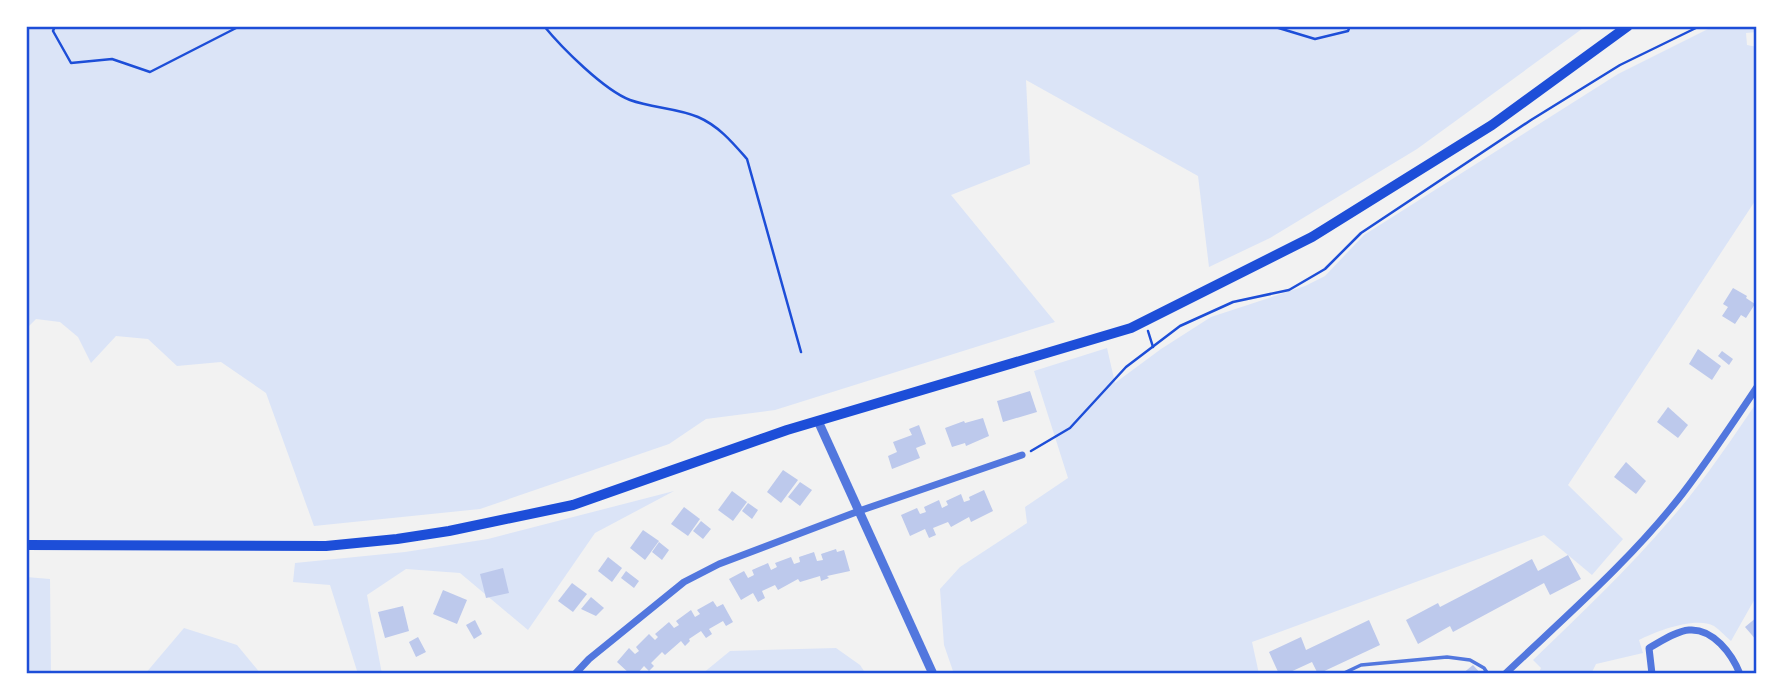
<svg xmlns="http://www.w3.org/2000/svg" width="1783" height="700" font-family="Quicksand,sans-serif">
  <rect width="100%" height="100%" fill="#f2f2f2"/>
  <!-- green -->
  <g fill="#dbe4f7">
    <polygon points="26,26 1586,26 1417,149 1270,238 1209,267 1198,176 1026,80 1030,164 951,195 1055,322 775,410 706,419 669,444 480,509 314,526 266,393 221,362 177,366 148,339 116,336 91,363 78,337 60,322 36,319 26,329"/>
    <polygon points="1714,26 1757,26 1757,32 1746,33 1747,45 1757,47 1757,198 1568,485 1623,539 1592,575 1544,535 1252,642 1259,674 954,674 944,645 940,589 960,567 1027,523 1025,507 1068,478 1034,371 1107,348 1115,383 1161,349 1211,317 1305,286 1325,276 1364,235 1618,74"/>
    <path d="M 1757,402 L 1757,595 L 1731,641 C 1726,637 1720,630 1714,626 C 1696,616 1656,631 1639,640 L 1643,653 L 1596,664 L 1591,674 L 1538,674 L 1541,668 L 1533,660 C 1581,614 1628,569 1671,519 C 1703,482 1730,442 1757,402 Z"/>
    <polygon points="674,491 595,533 528,630 460,573 406,569 367,595 382,674 358,674 330,585 293,582 295,563 405,552 488,539"/>
    <polygon points="26,577 50,579 51,674 26,674"/>
    <polygon points="184,628 237,645 261,674 145,674"/>
    <polygon points="836,648 860,665 866,674 702,674 730,651"/>
  </g>
  <!-- building -->
  <g fill="#bdc9ec">
    <polygon points="1733,288 1747,296 1746,298 1755,304 1746,318 1741,315 1735,324 1722,316 1728,307 1723,304"/>
    <polygon points="1698,349 1721,366 1712,380 1689,364"/>
    <polygon points="1722,351 1733,359 1729,365 1718,356"/>
    <polygon points="1030,391 1037,412 1003,422 997,401"/>
    <polygon points="1668,407 1688,425 1678,438 1657,422"/>
    <polygon points="983,418 989,436 966,446 965,443 952,447 945,428 964,421 965,423"/>
    <polygon points="919,425 926,444 916,448 920,458 892,469 888,456 897,452 893,442 912,435 909,429"/>
    <polygon points="1626,462 1646,481 1636,494 1614,477"/>
    <polygon points="783,470 798,480 781,503 767,492"/>
    <polygon points="800,482 812,490 800,506 788,497"/>
    <polygon points="984,490 993,511 971,522 969,517 951,527 948,522 933,528 936,535 929,538 925,529 910,536 901,515 917,508 920,514 926,512 924,507 939,500 942,508 948,505 946,501 961,494 964,502 970,500 969,497"/>
    <polygon points="732,491 747,502 733,521 718,510"/>
    <polygon points="748,503 758,510 752,519 742,511"/>
    <polygon points="684,507 700,519 688,536 671,524"/>
    <polygon points="701,521 711,529 703,539 693,531"/>
    <polygon points="643,530 659,541 645,560 630,548"/>
    <polygon points="659,542 669,550 662,560 652,552"/>
    <polygon points="836,549 837,552 844,550 850,571 827,576 829,578 821,581 820,576 800,582 798,579 778,590 775,585 762,591 765,598 758,602 753,593 741,600 729,579 744,571 748,578 754,575 752,570 768,563 771,570 777,567 775,563 791,557 794,564 800,562 799,557 814,552 817,561 823,560 821,554"/>
    <polygon points="1568,555 1581,579 1550,595 1544,583 1453,632 1450,626 1418,644 1406,620 1438,603 1440,607 1532,559 1538,571"/>
    <polygon points="608,557 622,568 612,582 598,571"/>
    <polygon points="503,568 509,593 486,598 480,574"/>
    <polygon points="626,571 639,581 634,588 621,578"/>
    <polygon points="572,583 587,594 573,612 558,601"/>
    <polygon points="443,590 467,600 457,624 433,614"/>
    <polygon points="591,597 604,608 596,616 581,609"/>
    <polygon points="713,601 717,607 723,604 733,622 726,626 723,621 709,629 712,634 706,638 701,631 689,639 690,641 685,646 681,641 665,655 662,652 651,663 654,666 649,671 644,666 637,674 630,674 617,662 629,648 635,654 639,651 636,647 649,634 655,640 658,637 655,634 669,622 674,628 679,625 676,621 691,610 695,617 700,614 697,610"/>
    <polygon points="403,606 409,631 385,638 378,612"/>
    <polygon points="1757,617 1757,641 1745,627"/>
    <polygon points="475,620 482,634 474,639 466,625"/>
    <polygon points="1369,620 1380,645 1318,674 1312,662 1286,674 1279,674 1269,652 1301,637 1306,650"/>
    <polygon points="418,637 426,652 416,657 409,642"/>
    <polygon points="1473,665 1481,674 1462,674"/>
  </g>
  <g fill="none" stroke-linecap="round" stroke-linejoin="round">
    <!-- path -->
    <g stroke="#1d4ed8" stroke-width="2.5">
      <polyline points="55,26 53,31 71,63 112,59 150,72 240,26"/>
      <path d="M 544,26 C 562,48 604,90 630,100 C 652,108 677,108 698,117 C 719,126 733,143 747,159 L 801,352"/>
      <polyline points="1272,26 1315,39 1348,31 1350,26"/>
      <polyline points="1148,331 1153,347"/>
      <polyline points="1031,451 1070,428 1126,367 1180,326 1233,302 1289,290 1325,269 1361,233 1531,120 1620,65 1700,26"/>
    </g>
    <!-- service -->
    <polyline stroke="#5277de" stroke-width="3.5" points="1342,674 1361,665 1447,657 1470,660 1484,668 1488,674"/>
    <!-- minor -->
    <g stroke="#5277de" stroke-width="7">
      <polyline points="575,674 589,659 684,582 719,564 859,511 1022,455"/>
      <path d="M 1505,674 C 1566,616 1631,560 1683,493 C 1709,459 1733,423 1757,387"/>
      <path d="M 1652,674 L 1649,648 C 1660,642 1676,631 1689,630 C 1713,628 1732,654 1740,674"/>
    </g>
    <!-- tertiary -->
    <polyline stroke="#5277de" stroke-width="9" points="818,421 933,674"/>
    <!-- secondary -->
    <polyline stroke="#1d4ed8" stroke-width="10" points="26,545 326,546 397,539 449,531 573,505 787,430 1131,328 1312,237 1492,125 1628,26"/>
  </g>
  <!-- border -->
  <rect width="1783" height="700" fill="none" stroke="#ffffff" stroke-width="56"/>
  <rect x="28" y="28" width="1727" height="644" fill="none" stroke="#1d4ed8" stroke-width="2.5"/>
</svg>
